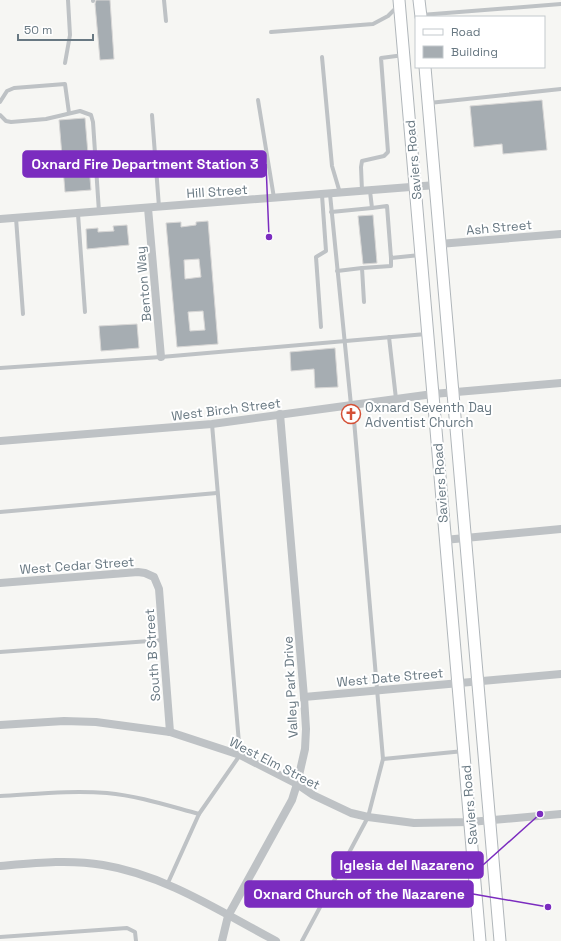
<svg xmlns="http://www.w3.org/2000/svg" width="561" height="941" font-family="'Space Grotesk',sans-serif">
  <rect width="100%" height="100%" fill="#f6f6f3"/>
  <!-- building -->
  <g fill="#a6adb2" stroke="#d8d7d6" fill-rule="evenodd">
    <polygon points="96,0 110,0 114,59 100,60 95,4"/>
    <polygon points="542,100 547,150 503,154 502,144 474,147 470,106"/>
    <polygon points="85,118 91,190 65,192 59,120"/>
    <polygon points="373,215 377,263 363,264 358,216"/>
    <path d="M 208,221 L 218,344 L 177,347 L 166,223 L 181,222 L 181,227 L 196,225 L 196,222 ZM 199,259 L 201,277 L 185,279 L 184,260 ZM 203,311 L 205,330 L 190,331 L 188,312 Z"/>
    <polygon points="127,225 129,245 87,249 86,229 98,228 98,232 114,231 113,226"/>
    <polygon points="137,324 139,348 101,351 99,326"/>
    <polygon points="335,348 338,387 315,388 314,369 291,371 290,352"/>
  </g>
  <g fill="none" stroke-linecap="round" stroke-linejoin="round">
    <defs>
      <g id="secondary">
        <polyline points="399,0 480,941"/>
        <polyline points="419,0 421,17"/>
        <polyline points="425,67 500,941"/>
      </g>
    </defs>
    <!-- secondary casing -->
    <use href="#secondary" stroke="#b0b6ba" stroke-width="13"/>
    <!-- lane -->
    <g stroke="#bec2c5" stroke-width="4">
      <polyline points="93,0 93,1"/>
      <polyline points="164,0 166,21"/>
      <polyline points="421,15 561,4"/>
      <polyline points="271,32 373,24 388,16 398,6"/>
      <polyline points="322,57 332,166 340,193"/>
      <polyline points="65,63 70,35 68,0"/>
      <polyline points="258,100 274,198"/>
      <polyline points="0,102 7,91 14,88 65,84 69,113"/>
      <polyline points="429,103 561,89"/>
      <polyline points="0,115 6,121 11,122 46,119 80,111 91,115 93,122 99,212"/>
      <polyline points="152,115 159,207"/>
      <polyline points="362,191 361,167 362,161 384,156 388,152 381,58 404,55"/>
      <polyline points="370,191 372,208 387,206 391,258 420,255"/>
      <polyline points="331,212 372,208"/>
      <polyline points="78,214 85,312"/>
      <polyline points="16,218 23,314"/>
      <polyline points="337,271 362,268"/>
      <polyline points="364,302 362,268 391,266 391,258"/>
      <polyline points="321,327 316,257 326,251 322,195"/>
      <polyline points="389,337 396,399"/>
      <polyline points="0,368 161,357 426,334"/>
      <polyline points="0,512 217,493"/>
      <polyline points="0,652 163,640"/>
      <polyline points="383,759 464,751"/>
      <path d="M 0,796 C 36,794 71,790 107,793 C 139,796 169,806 199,814"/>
      <polyline points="333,883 368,901 474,892"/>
      <polyline points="167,885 199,814 240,755 212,424"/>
      <polyline points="0,937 127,928 135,932 136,941"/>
      <polyline points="302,941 368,817 383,759 354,420 351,405 330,194"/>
    </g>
    <!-- street -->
    <g stroke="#bec2c5" stroke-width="8">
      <polyline points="148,208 161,357"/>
      <polyline points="0,219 436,185"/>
      <polyline points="439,244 561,234"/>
      <polyline points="0,441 212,424 433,394 561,383"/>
      <polyline points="444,540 561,529"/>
      <polyline points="0,583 138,572 145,573 154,577 159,589 170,732"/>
      <polyline points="304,697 561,674"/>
      <polyline points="0,725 64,721 96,722 170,732 240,755 297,784 313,795 351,813 368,817 414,823 470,822 561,814"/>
      <path d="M 0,866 C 34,863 69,859 103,865 C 165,875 221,912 276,941"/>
      <polyline points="222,941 228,916 292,800 297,784 305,749 306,729 304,697 280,414"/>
    </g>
    <!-- secondary -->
    <use href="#secondary" stroke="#fff" stroke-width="11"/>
  </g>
  <!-- icons -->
  <defs>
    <symbol id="church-ring" viewBox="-11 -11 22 22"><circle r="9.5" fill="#fff" stroke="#d45036" stroke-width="1.5"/><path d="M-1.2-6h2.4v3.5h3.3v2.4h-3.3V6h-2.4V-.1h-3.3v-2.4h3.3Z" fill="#d45036"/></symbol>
  </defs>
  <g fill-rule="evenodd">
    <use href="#church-ring" x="340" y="403" width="22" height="22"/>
  </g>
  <g text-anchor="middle" stroke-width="4" stroke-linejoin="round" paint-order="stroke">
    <!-- street labels -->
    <g font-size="13" fill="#687882" stroke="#fff">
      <text transform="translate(413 160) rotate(-95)" y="5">Saviers Road</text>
      <text transform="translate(217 191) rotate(-4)" y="5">Hill Street</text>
      <text transform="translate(499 227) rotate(-5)" y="5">Ash Street</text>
      <text transform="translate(143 284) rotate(-95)" y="5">Benton Way</text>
      <text transform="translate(226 409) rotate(-7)" y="5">West Birch Street</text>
      <text transform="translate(440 483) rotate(-94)" y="5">Saviers Road</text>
      <text transform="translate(77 565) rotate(-4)" y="5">West Cedar Street</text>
      <text transform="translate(152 655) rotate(-94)" y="5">South B Street</text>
      <text transform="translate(390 677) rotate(-5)" y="5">West Date Street</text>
      <text transform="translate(290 687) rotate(-93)" y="5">Valley Park Drive</text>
      <text transform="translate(275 763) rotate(27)" y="5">West Elm Street</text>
      <text transform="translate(469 805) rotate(-95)" y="5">Saviers Road</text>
    </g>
    <!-- poi labels -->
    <g font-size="13" fill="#687882" stroke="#fff" text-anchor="start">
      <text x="365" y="412">Oxnard Seventh Day<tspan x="365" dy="15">Adventist Church</tspan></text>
    </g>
  </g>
  <!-- callouts -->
  <path fill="none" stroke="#7b2cbf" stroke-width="1.5" d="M269 237L266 164M540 814L483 865M548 907L473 894"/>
  <g fill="#7b2cbf" stroke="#fff" stroke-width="1.5">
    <circle cx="269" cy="237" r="4"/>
    <circle cx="540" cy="814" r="4"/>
    <circle cx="548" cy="907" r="4"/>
  </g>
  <g fill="#7b2cbf" stroke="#7b2cbf" stroke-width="1.5">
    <rect x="23" y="151" width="243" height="26" rx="4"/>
    <rect x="332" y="852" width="151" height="26" rx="4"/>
    <rect x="245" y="881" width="228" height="26" rx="4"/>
  </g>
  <g font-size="14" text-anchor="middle" font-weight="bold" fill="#fff">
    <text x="145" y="169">Oxnard Fire Department Station 3</text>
    <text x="407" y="870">Iglesia del Nazareno</text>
    <text x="359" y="899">Oxnard Church of the Nazarene</text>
  </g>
  <!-- legend -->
  <rect x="415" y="16" width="130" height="52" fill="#ffffff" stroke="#c3c9cd"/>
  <rect x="423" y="29" width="20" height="6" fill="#ffffff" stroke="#c3c9cd"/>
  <text x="451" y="36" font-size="12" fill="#687882">Road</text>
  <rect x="423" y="46" width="20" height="12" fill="#a6adb2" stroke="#c3c9cd"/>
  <text x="451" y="56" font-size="12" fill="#687882">Building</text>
  <!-- scale -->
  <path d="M18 34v6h75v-6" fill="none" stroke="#687882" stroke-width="2"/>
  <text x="24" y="34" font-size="12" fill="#687882" stroke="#ffffff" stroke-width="3" paint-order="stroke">50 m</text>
</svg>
